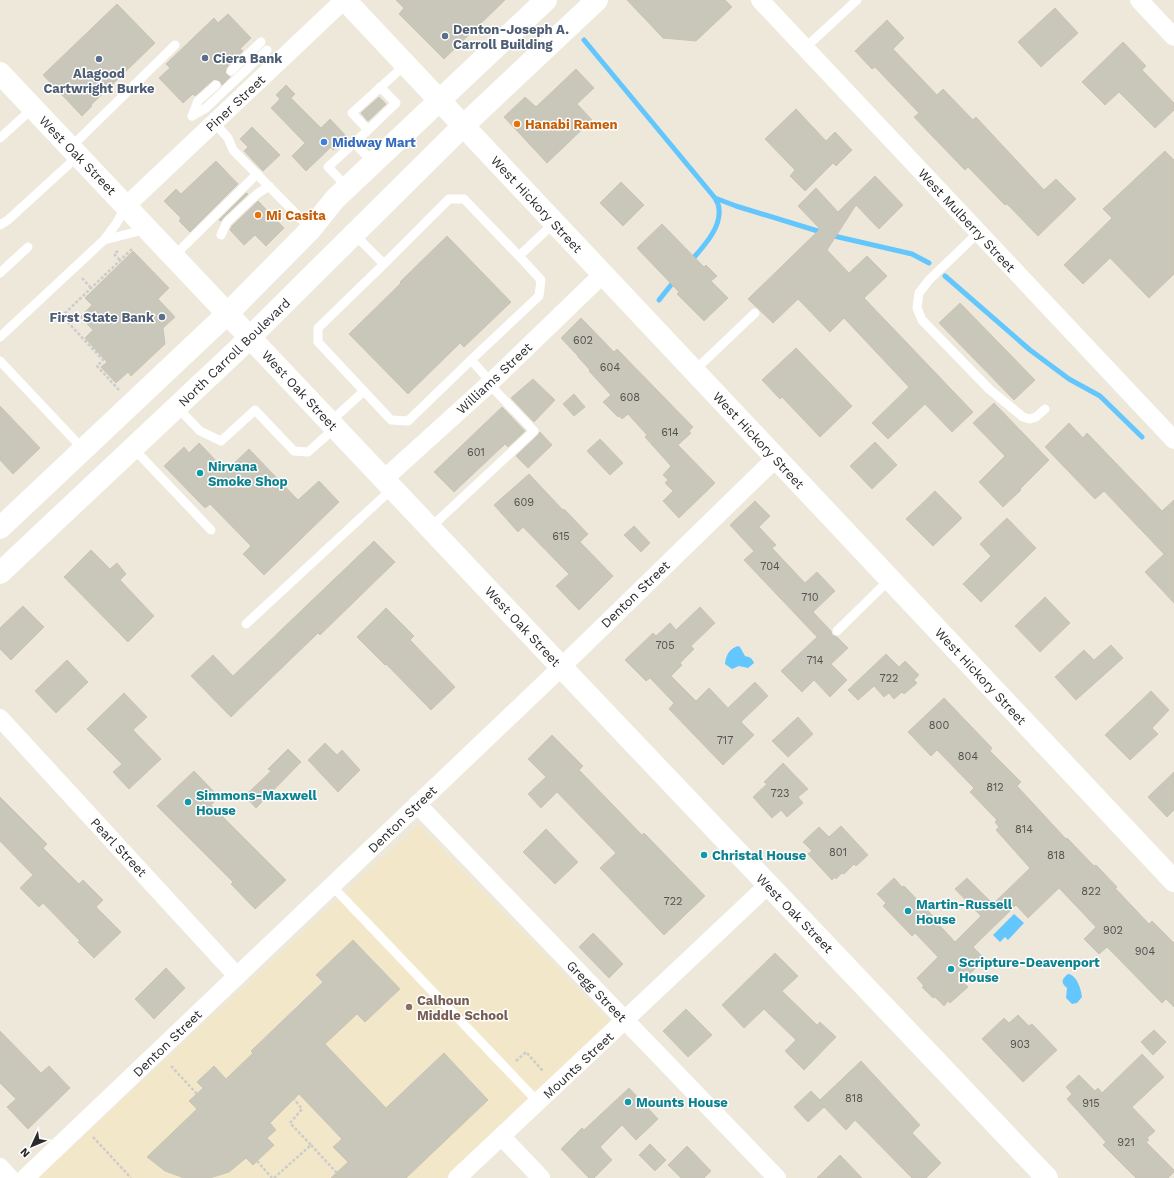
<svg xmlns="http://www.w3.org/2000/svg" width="1174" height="1178" font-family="'Work Sans',sans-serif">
  <rect width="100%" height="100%" fill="#eee8db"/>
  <!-- education -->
  <polygon fill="#f2e8c9" points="418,825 610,1022 445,1178 38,1178"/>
  <!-- water -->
  <g fill="#63c6fc">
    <path d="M 738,646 L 740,647 L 745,656 C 750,657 752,658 754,663 L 748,668 L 739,666 L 732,669 L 725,664 C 726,655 729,649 738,646 Z"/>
    <polygon points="1014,914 1024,923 1008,940 1005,937 1000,942 993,935"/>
    <path d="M 1068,974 C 1077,975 1081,989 1082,997 L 1077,1003 L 1072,1004 L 1066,998 L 1067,988 C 1060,982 1062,979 1068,974 Z"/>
  </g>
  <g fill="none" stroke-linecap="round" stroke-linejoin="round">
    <!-- stream -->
    <g stroke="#63c6fc" stroke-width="5">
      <path d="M 584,40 L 715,198 C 717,201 719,206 719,210 C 721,229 701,249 690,262"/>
      <polyline points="715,198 736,206 834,236 912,254 929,263"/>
      <polyline points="945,276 1030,350 1069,379 1100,396 1142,437"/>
      <polyline points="659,300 675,280"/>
    </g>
  </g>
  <!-- building -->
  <g fill="#c9c6ba" stroke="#cac4b5">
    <polygon points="396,0 505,0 444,59 399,14 404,8"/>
    <polygon points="627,0 725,0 732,7 696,41 663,38"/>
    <polygon points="117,4 155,43 91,105 92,106 82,116 43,75"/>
    <polygon points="1055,8 1078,33 1041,67 1018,42"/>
    <polygon points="228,14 251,38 240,49 243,51 227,67 225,73 230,77 222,85 220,81 214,79 195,96 193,94 183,103 159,78 170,68 166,64 214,18 218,23"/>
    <polygon points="887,20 904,38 893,49 937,95 943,89 973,120 976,117 1044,190 1056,179 1076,199 1038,236 1007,204 1005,205 968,167 965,170 934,138 914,117 919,113 875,67 872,69 855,51"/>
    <polygon points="1123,42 1146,66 1142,70 1174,103 1174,110 1155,128 1119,92 1105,105 1082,82"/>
    <polygon points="576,69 594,88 577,104 592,120 547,163 504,117 525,97 536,107"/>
    <polygon points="286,85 295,94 291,98 321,128 330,119 347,137 333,150 331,147 306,171 292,156 305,143 271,108 280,99 276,95"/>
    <polygon points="379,97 386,104 368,121 361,113"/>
    <polygon points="796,109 826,141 835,132 852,150 836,166 833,163 805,191 790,176 795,170 765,139"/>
    <polygon points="252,127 280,155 263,171 244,151 248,147 240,139"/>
    <polygon points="1165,151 1174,160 1174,274 1149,298 1110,258 1083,284 1064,265 1112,218 1103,209"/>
    <polygon points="216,161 238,184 190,232 179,221 181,218 164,201 176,189 181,194"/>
    <polygon points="875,176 903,205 879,229 856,205 827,250 849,273 867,256 887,276 864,298 973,412 952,432 925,404 888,439 872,423 909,387 844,318 830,332 798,299 773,323 748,299 820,229 798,206 816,188 838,212"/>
    <polygon points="621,182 644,205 623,226 600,203"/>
    <polygon points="246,193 248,194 223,218 221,221 219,220"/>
    <polygon points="258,201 284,228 266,246 255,235 244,245 230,230 232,226"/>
    <polygon points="662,224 704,267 706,265 717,276 711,281 728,298 704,321 677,294 679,292 637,248"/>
    <polygon points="447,236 511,302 464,347 460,343 408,394 349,334 401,283 400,282"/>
    <polygon points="133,251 169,288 158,299 175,317 163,328 165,344 131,376 128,372 116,383 101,367 107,362 85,338 93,330 80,317 92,305 85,298"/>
    <polygon points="960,303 1035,380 1014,400 939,323"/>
    <polygon points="581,318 614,352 617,349 693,427 689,431 691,433 678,445 715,483 679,518 663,501 673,491 665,483 668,480 663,475 671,466 645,437 647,435 628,414 622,419 619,416 618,417 603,402 611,395 589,371 590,370 578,357 578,356 561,338"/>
    <polygon points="796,348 852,406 820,437 782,397 780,399 762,380"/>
    <polygon points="533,379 555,400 534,422 511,398"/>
    <polygon points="574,394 585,407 574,416 563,404"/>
    <polygon points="994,403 1049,460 1020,489 1021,490 1003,507 979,482 1005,456 973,423"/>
    <polygon points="0,406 40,448 13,474 0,460"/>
    <polygon points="502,407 525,431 508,447 505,444 454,492 434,472"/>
    <polygon points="1069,423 1083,438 1087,433 1162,511 1174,500 1174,603 1145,572 1164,554 1104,491 1095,499 1045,447"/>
    <polygon points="540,432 552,445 528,468 516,456 538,435"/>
    <polygon points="600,439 623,463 610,475 587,451"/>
    <polygon points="875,442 897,465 872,489 850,466"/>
    <polygon points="199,443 226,471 249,449 298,500 319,481 339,502 264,575 243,554 251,546 210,504 205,508 164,466 184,447 189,453"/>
    <polygon points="529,474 563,510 564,509 588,534 580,542 613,576 579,610 556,586 569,574 523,527 518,532 494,505"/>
    <polygon points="935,491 962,518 933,546 906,519"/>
    <polygon points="755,501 770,516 759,527 776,545 772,548 805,583 817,572 835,591 813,612 831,631 832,635 837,637 848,648 831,664 847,680 830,697 814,680 802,692 781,671 817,637 744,560 754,551 730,525"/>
    <polygon points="1007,518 1036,548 981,602 963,584 991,556 980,544"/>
    <polygon points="634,526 650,543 641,552 624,535"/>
    <polygon points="374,541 395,562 320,635 318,633 231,717 191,676 213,655 233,676"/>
    <polygon points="91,550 110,569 117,563 126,574 120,580 154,616 128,642 64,577"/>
    <polygon points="1045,597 1070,623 1040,652 1015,626"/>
    <polygon points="23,606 44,627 11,660 0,649 0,628"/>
    <polygon points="700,607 715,623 691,646 694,649 680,663 682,665 671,676 696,701 709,688 728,708 755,682 768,696 741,722 754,735 723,765 669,709 674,703 650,678 646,681 625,660 653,633 656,636 670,623 676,630"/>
    <polygon points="386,608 414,636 410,640 455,687 431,710 386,664 385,665 357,637"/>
    <polygon points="1111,645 1123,658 1076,700 1055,677 1084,650 1094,660"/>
    <polygon points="886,654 899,667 905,661 919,675 914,680 917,683 904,694 902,692 894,699 889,693 884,697 874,686 858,700 848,690"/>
    <polygon points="67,660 88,682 56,713 35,691"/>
    <polygon points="1151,691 1169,710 1152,728 1158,734 1130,760 1105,735"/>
    <polygon points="124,693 147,717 133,730 161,759 129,789 113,772 122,764 87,729"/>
    <polygon points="944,698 992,748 990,751 1021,782 1017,786 1066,839 1067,838 1094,866 1096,865 1117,887 1115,888 1149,924 1152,921 1174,943 1174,1007 1166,999 1162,1003 1107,947 1099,954 1084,939 1096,927 1059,888 1028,918 1016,905 973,947 985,959 962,981 968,987 950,1003 948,1001 944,1006 935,997 933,998 922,987 924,986 917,978 938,957 915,933 912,936 883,906 886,903 877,894 894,878 902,887 904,886 933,916 932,917 955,942 981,916 955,889 967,878 993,904 1030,868 996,830 999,827 995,822 997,820 970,792 974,788 937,750 931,756 908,732"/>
    <polygon points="798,717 813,734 788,757 772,741"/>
    <polygon points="552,735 583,766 579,770 642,835 644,833 705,896 664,935 600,868 616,853 557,792 541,808 528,794 546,777 528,759"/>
    <polygon points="325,743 337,755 342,750 360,770 338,792 308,760"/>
    <polygon points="288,749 301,762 256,808 245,796 271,771 268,769"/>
    <polygon points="783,763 808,789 798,797 803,803 787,817 781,810 772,818 753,797 767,784 764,782"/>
    <polygon points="194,771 219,797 211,805 286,880 255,909 231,884 233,882 157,806"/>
    <polygon points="1174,772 1174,810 1167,817 1148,797"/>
    <polygon points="0,797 47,844 43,848 79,884 83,880 103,900 96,907 121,932 94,958 78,942 80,941 43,903 39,907 20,888 33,875 0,841"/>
    <polygon points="841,826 868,855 856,866 854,864 844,874 842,873 836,879 835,877 832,880 808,854 812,851 803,842 819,827 829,837"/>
    <polygon points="546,829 578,862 555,884 523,852"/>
    <polygon points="593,933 623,964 609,978 579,947"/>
    <polygon points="353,940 400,989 365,1022 357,1014 325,1044 386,1108 444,1053 488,1100 406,1178 331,1178 348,1162 333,1147 342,1139 299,1094 270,1123 276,1130 267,1138 274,1145 253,1165 246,1158 229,1172 210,1178 184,1178 165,1171 147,1157 197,1109 189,1101 203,1088 197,1082 214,1066 226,1079 253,1053 251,1051 323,982 316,975"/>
    <polygon points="775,953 798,976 782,991 817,1025 820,1022 836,1037 804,1070 785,1051 796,1040 764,1009 744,1028 722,1005"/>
    <polygon points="166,968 185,988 154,1019 135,999"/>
    <polygon points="686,1009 712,1035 688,1057 663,1031"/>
    <polygon points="1018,1015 1029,1026 1032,1024 1057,1050 1023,1082 982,1039 1004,1018 1009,1023"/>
    <polygon points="1154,1030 1166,1042 1153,1055 1141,1042"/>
    <polygon points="0,1031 41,1073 49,1066 70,1088 28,1129 7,1107 16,1099 0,1083"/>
    <polygon points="1142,1054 1164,1077 1132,1107 1155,1131 1147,1138 1149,1140 1146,1142 1174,1170 1174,1172 1168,1178 1136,1178 1103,1145 1106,1142 1067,1099 1072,1094 1066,1087 1079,1075 1095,1091 1098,1088 1102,1093"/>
    <polygon points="861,1061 920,1125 912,1133 941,1163 926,1178 912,1178 855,1120 846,1130 824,1107 808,1122 794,1107 811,1091 820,1100"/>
    <polygon points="629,1088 658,1119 636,1140 622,1125 600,1147 612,1160 594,1178 589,1178 561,1149 582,1128 584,1130"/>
    <polygon points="650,1144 666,1160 655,1171 639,1155"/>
    <polygon points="687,1146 711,1171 704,1178 681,1178 668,1165"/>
    <polygon points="840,1155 862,1178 817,1178"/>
  </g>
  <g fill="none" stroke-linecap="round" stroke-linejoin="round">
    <!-- path -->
    <g stroke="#ccc" stroke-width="2.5" stroke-dasharray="3 2" stroke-linecap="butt">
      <polyline points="118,251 114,254 120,260"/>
      <polyline points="82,278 91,288"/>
      <polyline points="119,390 97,366 103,360 62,316 133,248"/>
      <polyline points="516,1061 526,1052 543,1071"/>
      <polyline points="171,1066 197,1094"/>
      <polyline points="93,1137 131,1178"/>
      <polyline points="311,1145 337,1173"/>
      <polyline points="257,1161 272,1178"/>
      <polyline points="274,1178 311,1145 290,1123 302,1109 294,1099"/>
    </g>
    <!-- lane -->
    <g stroke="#fff" stroke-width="9">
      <polyline points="805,48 857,0"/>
      <polyline points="231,71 261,42"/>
      <polyline points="380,87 396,103 368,130 352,113 405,65"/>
      <polyline points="192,116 206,108 267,50"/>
      <polyline points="192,116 198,101 216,85"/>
      <polyline points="214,122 228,138 233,150 311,229"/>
      <polyline points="0,138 33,108"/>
      <polyline points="354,143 373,162"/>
      <polyline points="71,147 175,45"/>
      <polyline points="347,187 328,167 368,130"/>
      <polyline points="0,225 8,220 78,156"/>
      <polyline points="979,232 929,280 919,293 917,308 922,320 989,389 1023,417 1030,419 1036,417 1045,409"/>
      <polyline points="354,234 384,264 449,199 464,199 519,256 554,223"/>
      <polyline points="221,235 227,222 257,194 269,186"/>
      <polyline points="104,240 147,229"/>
      <polyline points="174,256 257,174"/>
      <polyline points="384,264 318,328 318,342 391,420 408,421 471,360"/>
      <polyline points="0,273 28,247"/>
      <polyline points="0,337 104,240 116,224 126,206"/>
      <polyline points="0,361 83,449"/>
      <polyline points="694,371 755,313"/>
      <polyline points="491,382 471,360 539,296 541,280 519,256"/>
      <polyline points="177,407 200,431 221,441 255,410 294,451 308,452 335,428"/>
      <polyline points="330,422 364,391"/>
      <polyline points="133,448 211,530"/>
      <polyline points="430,528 534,431 489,384"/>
      <polyline points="246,624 393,488"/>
      <polyline points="837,631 890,579"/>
      <polyline points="332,886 538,1102"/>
    </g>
    <!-- street -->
    <g stroke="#fff" stroke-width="18">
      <polyline points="760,0 1174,440"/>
      <polyline points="1139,0 1174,37"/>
      <polyline points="126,206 344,0"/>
      <polyline points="384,479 489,384 603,274"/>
      <polyline points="0,718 237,976"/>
      <polyline points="417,804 777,1178"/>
      <polyline points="502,1137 541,1178"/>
      <polyline points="0,1167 10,1178"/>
      <polyline points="25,1178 548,680 776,458"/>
      <polyline points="457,1178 768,885"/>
    </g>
    <!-- secondary -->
    <g stroke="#fff" stroke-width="22">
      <polyline points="345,0 1174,881"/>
      <polyline points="0,73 550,655 1047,1178"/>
      <polyline points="0,528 228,313 311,229 335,199 546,0"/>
      <polyline points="0,573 235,352 463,126 597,0"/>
    </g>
  </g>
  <!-- markers -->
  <g fill="#5c6f8a" stroke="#fff" stroke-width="1.5">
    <circle cx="445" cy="36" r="4"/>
    <circle cx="205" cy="58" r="4"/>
    <circle cx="99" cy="59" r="4"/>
    <circle cx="162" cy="317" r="4"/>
  </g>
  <g fill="#e8710a" stroke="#fff" stroke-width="1.5">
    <circle cx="517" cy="124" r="4"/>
    <circle cx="258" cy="215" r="4"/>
  </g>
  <circle fill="#3f7fe0" stroke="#fff" stroke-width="1.5" cx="324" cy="142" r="4"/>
  <g fill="#0f9aa8" stroke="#fff" stroke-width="1.5">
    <circle cx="200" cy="473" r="4"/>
    <circle cx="188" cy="802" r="4"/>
    <circle cx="704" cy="855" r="4"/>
    <circle cx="908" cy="911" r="4"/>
    <circle cx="951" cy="969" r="4"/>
    <circle cx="628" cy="1102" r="4"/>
  </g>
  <circle fill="#8d6e63" stroke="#fff" stroke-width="1.5" cx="409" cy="1007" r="4"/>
  <g text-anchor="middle" stroke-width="3" stroke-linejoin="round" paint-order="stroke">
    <!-- number labels -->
    <g font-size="11" fill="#52524f">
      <text x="583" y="344">602</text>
      <text x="610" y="371">604</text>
      <text x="630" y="401">608</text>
      <text x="670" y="436">614</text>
      <text x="476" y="456">601</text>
      <text x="524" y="506">609</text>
      <text x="561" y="540">615</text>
      <text x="770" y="570">704</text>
      <text x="810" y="601">710</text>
      <text x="665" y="649">705</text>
      <text x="815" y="664">714</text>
      <text x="889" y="682">722</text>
      <text x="939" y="729">800</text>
      <text x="725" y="744">717</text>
      <text x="968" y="760">804</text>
      <text x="995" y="791">812</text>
      <text x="780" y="797">723</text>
      <text x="1024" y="833">814</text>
      <text x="838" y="856">801</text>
      <text x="1056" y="859">818</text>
      <text x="1091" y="895">822</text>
      <text x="673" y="905">722</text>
      <text x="1113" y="934">902</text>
      <text x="1145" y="955">904</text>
      <text x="1020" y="1048">903</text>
      <text x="854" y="1102">818</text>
      <text x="1091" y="1107">915</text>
      <text x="1126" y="1146">921</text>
    </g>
    <!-- service labels -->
    <g font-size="13" font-weight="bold" fill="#4e5e75" stroke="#fff" text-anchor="start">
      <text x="453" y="34">Denton-Joseph A.<tspan x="453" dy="15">Carroll Building</tspan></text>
      <text x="213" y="63">Ciera Bank</text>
      <text x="99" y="78" text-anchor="middle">Alagood<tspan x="99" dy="15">Cartwright Burke</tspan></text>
      <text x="154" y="322" text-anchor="end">First State Bank</text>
    </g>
    <!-- street labels -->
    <g font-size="13" fill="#2b2b2b" stroke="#fff">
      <text transform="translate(235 103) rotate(-43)" y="5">Piner Street</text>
      <text transform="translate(78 155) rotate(46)" y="5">West Oak Street</text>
      <text transform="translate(537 204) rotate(47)" y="5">West Hickory Street</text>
      <text transform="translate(967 220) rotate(47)" y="5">West Mulberry Street</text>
      <text transform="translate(234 352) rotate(-44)" y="5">North Carroll Boulevard</text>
      <text transform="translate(494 378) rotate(-43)" y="5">Williams Street</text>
      <text transform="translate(300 390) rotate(47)" y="5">West Oak Street</text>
      <text transform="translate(759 440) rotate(47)" y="5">West Hickory Street</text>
      <text transform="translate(635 594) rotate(-44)" y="5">Denton Street</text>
      <text transform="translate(523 626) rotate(47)" y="5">West Oak Street</text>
      <text transform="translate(981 676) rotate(47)" y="5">West Hickory Street</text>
      <text transform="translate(402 819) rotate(-44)" y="5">Denton Street</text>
      <text transform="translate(119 847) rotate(47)" y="5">Pearl Street</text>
      <text transform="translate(795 913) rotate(46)" y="5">West Oak Street</text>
      <text transform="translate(597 991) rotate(46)" y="5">Gregg Street</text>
      <text transform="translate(167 1043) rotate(-44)" y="5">Denton Street</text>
      <text transform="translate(578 1065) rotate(-43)" y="5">Mounts Street</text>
    </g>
    <!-- food labels -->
    <g font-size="13" font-weight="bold" fill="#c56008" stroke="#fff" text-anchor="start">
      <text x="525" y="129">Hanabi Ramen</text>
      <text x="266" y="220">Mi Casita</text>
    </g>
    <!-- shop labels -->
    <g font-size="13" font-weight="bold" fill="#366cbe" stroke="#fff" text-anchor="start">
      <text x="332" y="147">Midway Mart</text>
    </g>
    <!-- culture labels -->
    <g font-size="13" font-weight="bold" fill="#0d838f" stroke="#fff" text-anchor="start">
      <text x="208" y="471">Nirvana<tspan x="208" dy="15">Smoke Shop</tspan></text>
      <text x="196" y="800">Simmons-Maxwell<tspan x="196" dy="15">House</tspan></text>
      <text x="712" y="860">Christal House</text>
      <text x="916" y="909">Martin-Russell<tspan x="916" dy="15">House</tspan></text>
      <text x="959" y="967">Scripture-Deavenport<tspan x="959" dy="15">House</tspan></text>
      <text x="636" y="1107">Mounts House</text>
    </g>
    <!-- education labels -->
    <g font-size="13" font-weight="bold" fill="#785e54" stroke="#fff" text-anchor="start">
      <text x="417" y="1005">Calhoun<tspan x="417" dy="15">Middle School</tspan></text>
    </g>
  </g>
  <!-- north arrow -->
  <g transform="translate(32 1146) rotate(226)" stroke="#ffffff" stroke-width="3" paint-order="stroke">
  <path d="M0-3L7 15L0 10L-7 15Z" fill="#2b2b2b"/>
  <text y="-6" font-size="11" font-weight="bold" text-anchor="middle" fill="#2b2b2b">N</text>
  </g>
</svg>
